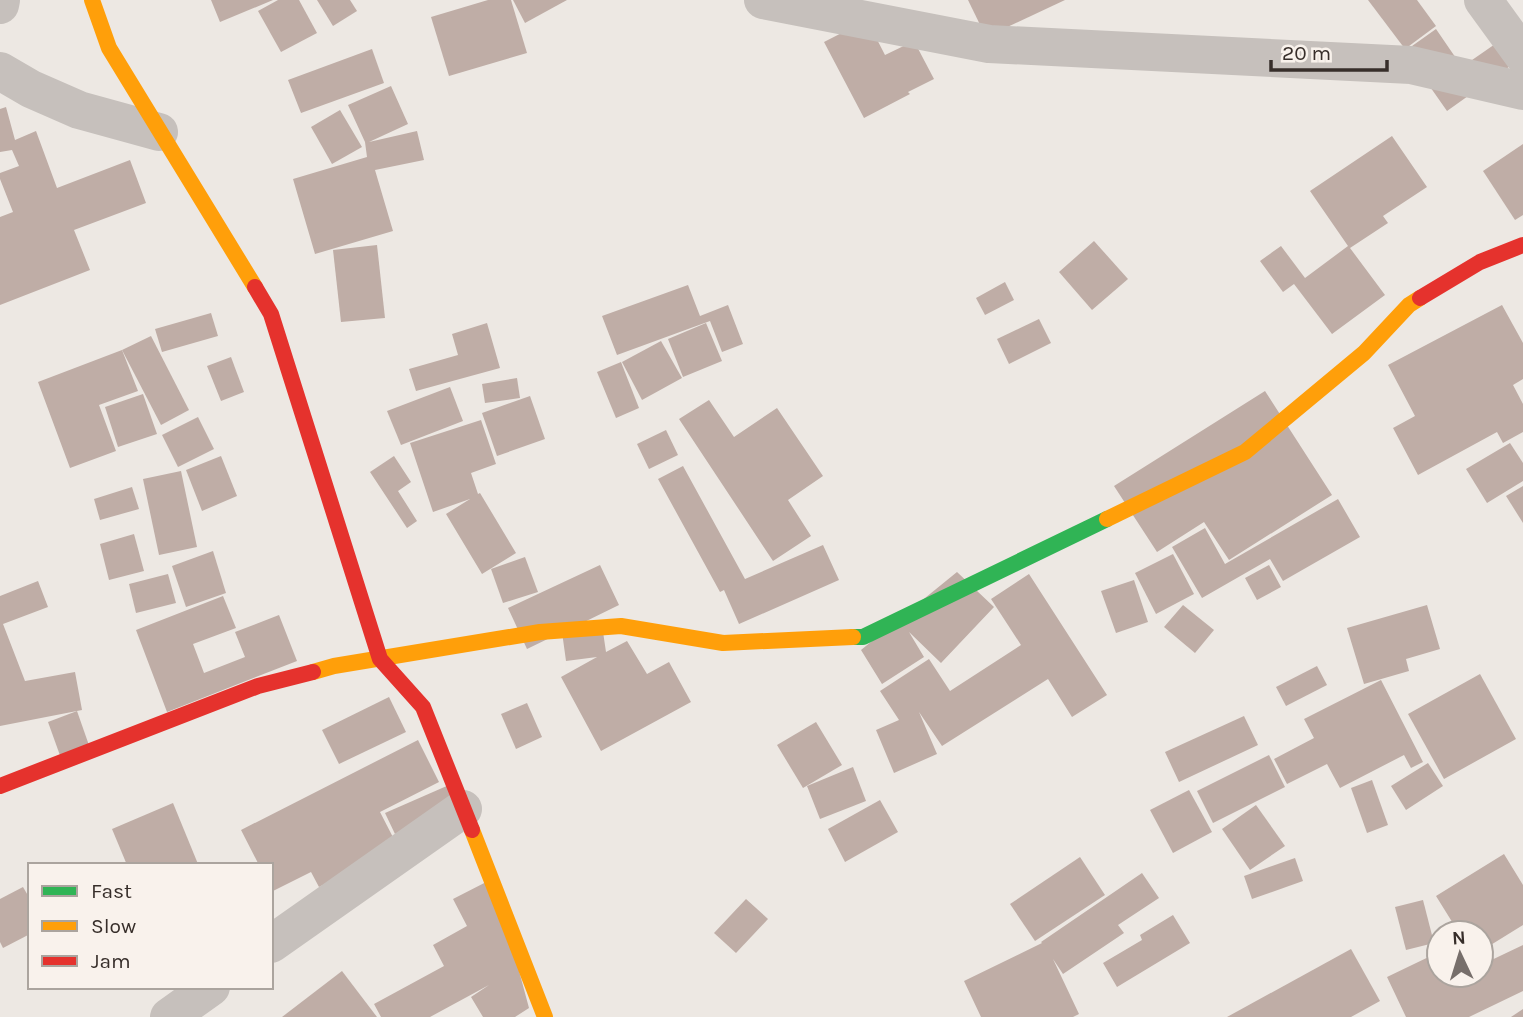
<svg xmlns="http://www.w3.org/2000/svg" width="1523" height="1017" font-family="Karla,sans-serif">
  <rect width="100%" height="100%" fill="#ede8e3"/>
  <!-- building -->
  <g fill="#bfada6">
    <polygon points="211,0 273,0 220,22"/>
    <polygon points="278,0 299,0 317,33 281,52 258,11"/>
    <polygon points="317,0 350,0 357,11 333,26"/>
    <polygon points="488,0 511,0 527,53 449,76 431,17"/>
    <polygon points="513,0 567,0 525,23"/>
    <polygon points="968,0 1065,0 986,37"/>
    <polygon points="1368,0 1417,0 1436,26 1405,49"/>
    <polygon points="867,20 885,55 914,41 934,79 908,92 910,94 864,118 824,42"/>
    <polygon points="1436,29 1462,67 1498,42 1513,64 1447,111 1405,51"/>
    <polygon points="372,49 384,83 301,113 288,80"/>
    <polygon points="391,86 408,124 369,142 417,131 424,160 375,170 393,231 315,254 293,179 367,157 365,142 348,105"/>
    <polygon points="6,107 15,140 36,131 57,188 130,160 146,203 74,230 90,270 0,305 0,217 13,212 0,179 0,173 19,166 12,150 0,152 0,109"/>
    <polygon points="340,110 362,147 332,164 311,127"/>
    <polygon points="1392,136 1427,187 1383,216 1388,223 1350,248 1385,295 1332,334 1294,284 1283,292 1260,261 1281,246 1305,278 1348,246 1310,191"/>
    <polygon points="1523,144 1523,215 1515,220 1483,171"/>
    <polygon points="1094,241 1128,279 1092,310 1059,272"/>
    <polygon points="377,245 385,318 341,322 333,250"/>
    <polygon points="1005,282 1014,300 985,315 976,298"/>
    <polygon points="688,285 700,316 728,305 743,344 722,352 710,321 617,355 602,316"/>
    <polygon points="1502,305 1523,343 1523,379 1513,385 1523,404 1523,432 1503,443 1497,432 1418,475 1393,428 1415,416 1388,365"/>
    <polygon points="211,313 218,336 162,352 155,329"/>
    <polygon points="1039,319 1051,343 1009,364 997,339"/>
    <polygon points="487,323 500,368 416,391 409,369 458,355 452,334"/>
    <polygon points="706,323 722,361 683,377 668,339"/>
    <polygon points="151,336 189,410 161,425 122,350"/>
    <polygon points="661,341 682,378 642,400 622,362"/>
    <polygon points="122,350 138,391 99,405 116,451 70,468 38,382"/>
    <polygon points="231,357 244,392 221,401 207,366"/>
    <polygon points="621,362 639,408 616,418 597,372"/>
    <polygon points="517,378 520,398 485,403 482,384"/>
    <polygon points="450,387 463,421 401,445 387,411"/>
    <polygon points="1265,391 1332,495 1229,560 1204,522 1157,552 1114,486"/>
    <polygon points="143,394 157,434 118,447 105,407"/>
    <polygon points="530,396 545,439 497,456 482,413"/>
    <polygon points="709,400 734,437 777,408 823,476 788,500 811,536 773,561 679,419"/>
    <polygon points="198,417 214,449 178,467 162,435"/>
    <polygon points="481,420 496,464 471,473 478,494 480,493 516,553 482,574 446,514 470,499 433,512 410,443"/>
    <polygon points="666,430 678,455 649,469 637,444"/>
    <polygon points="1510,443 1523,463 1523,481 1487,503 1466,469"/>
    <polygon points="221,456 237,496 202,511 186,470"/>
    <polygon points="394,456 411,482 398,491 417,521 407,528 370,472"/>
    <polygon points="683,466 745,579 823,545 839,580 739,624 724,590 720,592 658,479"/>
    <polygon points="181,471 197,547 159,555 143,479"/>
    <polygon points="1523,486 1523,523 1506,496"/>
    <polygon points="132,487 139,509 100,520 94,499"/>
    <polygon points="1338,499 1360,537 1283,581 1270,559 1202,598 1172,547 1205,528 1225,564"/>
    <polygon points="134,534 144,571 109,580 100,544"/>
    <polygon points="213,551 226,593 186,607 172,566"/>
    <polygon points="1173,554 1194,594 1156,614 1135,573"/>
    <polygon points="525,557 538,592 503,603 491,569"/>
    <polygon points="600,565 619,605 570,629 602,625 606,652 627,641 647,674 669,662 691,702 601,751 561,677 597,657 566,661 562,632 527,649 508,608"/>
    <polygon points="1269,565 1281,587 1257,600 1245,578"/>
    <polygon points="957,572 994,607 941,663 909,632 924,657 882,684 861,650"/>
    <polygon points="168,574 176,603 136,613 129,584"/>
    <polygon points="1029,574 1107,695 1072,717 1048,679 942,746 919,712 937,754 894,773 876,730 899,720 880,691 929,659 950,691 1021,645 991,599"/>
    <polygon points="1134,580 1148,622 1116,633 1101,591"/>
    <polygon points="38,581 48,607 3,624 25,681 75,672 82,710 0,726 0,596"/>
    <polygon points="223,596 236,628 193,644 204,673 245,657 235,632 279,615 297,661 167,712 136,630"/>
    <polygon points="1183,605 1214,630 1195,653 1164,627"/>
    <polygon points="1427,605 1440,649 1406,659 1409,671 1364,684 1347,628"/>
    <polygon points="1317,666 1327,685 1286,706 1276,687"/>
    <polygon points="1480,674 1516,739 1444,779 1408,714"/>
    <polygon points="1381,680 1423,762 1411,768 1404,755 1340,788 1327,764 1287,784 1274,759 1314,738 1304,719"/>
    <polygon points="389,697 406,732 339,764 322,730"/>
    <polygon points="527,703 542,737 516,749 501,714"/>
    <polygon points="77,711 91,751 62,761 48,722"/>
    <polygon points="1244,716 1258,745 1179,782 1165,752"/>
    <polygon points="816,722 842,765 803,788 777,745"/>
    <polygon points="418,740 439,782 380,812 398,847 319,887 311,872 273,891 271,865 259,865 241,830"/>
    <polygon points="1269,755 1285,787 1213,823 1197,791"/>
    <polygon points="1428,763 1443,786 1406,810 1391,786"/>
    <polygon points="853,767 866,801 820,819 807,786"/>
    <polygon points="1372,780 1388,825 1367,833 1351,788"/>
    <polygon points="449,785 458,807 395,834 385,813"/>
    <polygon points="1189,790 1212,832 1173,853 1150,810"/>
    <polygon points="880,800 898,832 845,862 828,829"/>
    <polygon points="173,803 198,864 127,865 112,829"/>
    <polygon points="1256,805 1285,846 1250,870 1222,829"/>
    <polygon points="1504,854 1523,885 1523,925 1481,951 1481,933 1459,933 1436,896"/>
    <polygon points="1080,857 1105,895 1035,941 1010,904"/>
    <polygon points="1295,858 1303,881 1252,899 1244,876"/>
    <polygon points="1142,873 1159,898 1118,925 1124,933 1063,974 1053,959 1079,1014 1073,1017 981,1017 964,981 1042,943 1041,942"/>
    <polygon points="494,878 529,1008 515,1017 483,1017 471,997 489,985 430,1017 381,1017 374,1004 444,966 433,945 467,926 453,899"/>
    <polygon points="23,887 30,899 30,934 3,948 0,942 0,899"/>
    <polygon points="746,899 768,919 736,953 714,933"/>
    <polygon points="1423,900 1434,943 1406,950 1395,907"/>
    <polygon points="1173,915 1190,943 1117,987 1103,963 1142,940 1140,935"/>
    <polygon points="1523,945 1523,991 1469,1017 1406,1017 1387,977 1439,952 1439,975 1481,975 1481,965"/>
    <polygon points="1351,949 1380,1001 1351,1017 1227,1017"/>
    <polygon points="342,971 377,1017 282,1017"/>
    <polygon points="1523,1009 1523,1017 1511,1017"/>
  </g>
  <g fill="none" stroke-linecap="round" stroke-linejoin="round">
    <!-- street -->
    <g stroke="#c6c0bc" stroke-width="38">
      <polyline points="763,0 989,44 1411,65 1523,91"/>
      <polyline points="1483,0 1523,55"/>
      <polyline points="0,5 1,0"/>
      <polyline points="0,71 31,89 79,110 159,132"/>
      <polyline points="271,944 463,809"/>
      <polyline points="169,1017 211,987"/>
    </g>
    <!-- fast -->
    <polyline stroke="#30b455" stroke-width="16" points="853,637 863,637 1107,519"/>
    <!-- slow -->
    <g stroke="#ff9f0a" stroke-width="16">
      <polyline points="92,0 109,48 255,287"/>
      <polyline points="1107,519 1245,452 1364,353 1409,305 1420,298"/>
      <polyline points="313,672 334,666 540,632 621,626 723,643 853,637"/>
      <polyline points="472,830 545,1017"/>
    </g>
    <!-- jam -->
    <g stroke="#e5322d" stroke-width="16">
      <polyline points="255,287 271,314 380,659 423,707 472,830"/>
      <polyline points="1420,298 1480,262 1523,245"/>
      <polyline points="0,786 258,686 313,672"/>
    </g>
  </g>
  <!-- legend -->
  <rect x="28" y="863" width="245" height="126" fill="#f9f2ec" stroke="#aba49e" stroke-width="2"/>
  <rect x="42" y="886" width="35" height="10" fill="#30b455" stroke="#aba49e" stroke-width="2"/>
  <text x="91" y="898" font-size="21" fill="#372e2a">Fast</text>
  <rect x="42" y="921" width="35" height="10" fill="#ff9f0a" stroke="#aba49e" stroke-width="2"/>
  <text x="91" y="933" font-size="21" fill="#372e2a">Slow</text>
  <rect x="42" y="956" width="35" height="10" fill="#e5322d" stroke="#aba49e" stroke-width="2"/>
  <text x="91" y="968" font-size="21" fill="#372e2a">Jam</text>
  <!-- north arrow -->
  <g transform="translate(1460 954) rotate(356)"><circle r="33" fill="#f9f2ec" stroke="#aba49e" stroke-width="2"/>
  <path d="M0-5L12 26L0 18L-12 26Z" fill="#776f6b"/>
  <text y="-10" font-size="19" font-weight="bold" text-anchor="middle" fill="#372e2a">N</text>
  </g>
  <!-- scale -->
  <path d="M1271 60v10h116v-10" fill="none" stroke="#372e2a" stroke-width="3.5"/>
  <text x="1282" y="60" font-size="21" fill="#372e2a" stroke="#f9f2ec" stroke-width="5" paint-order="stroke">20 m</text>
</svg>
